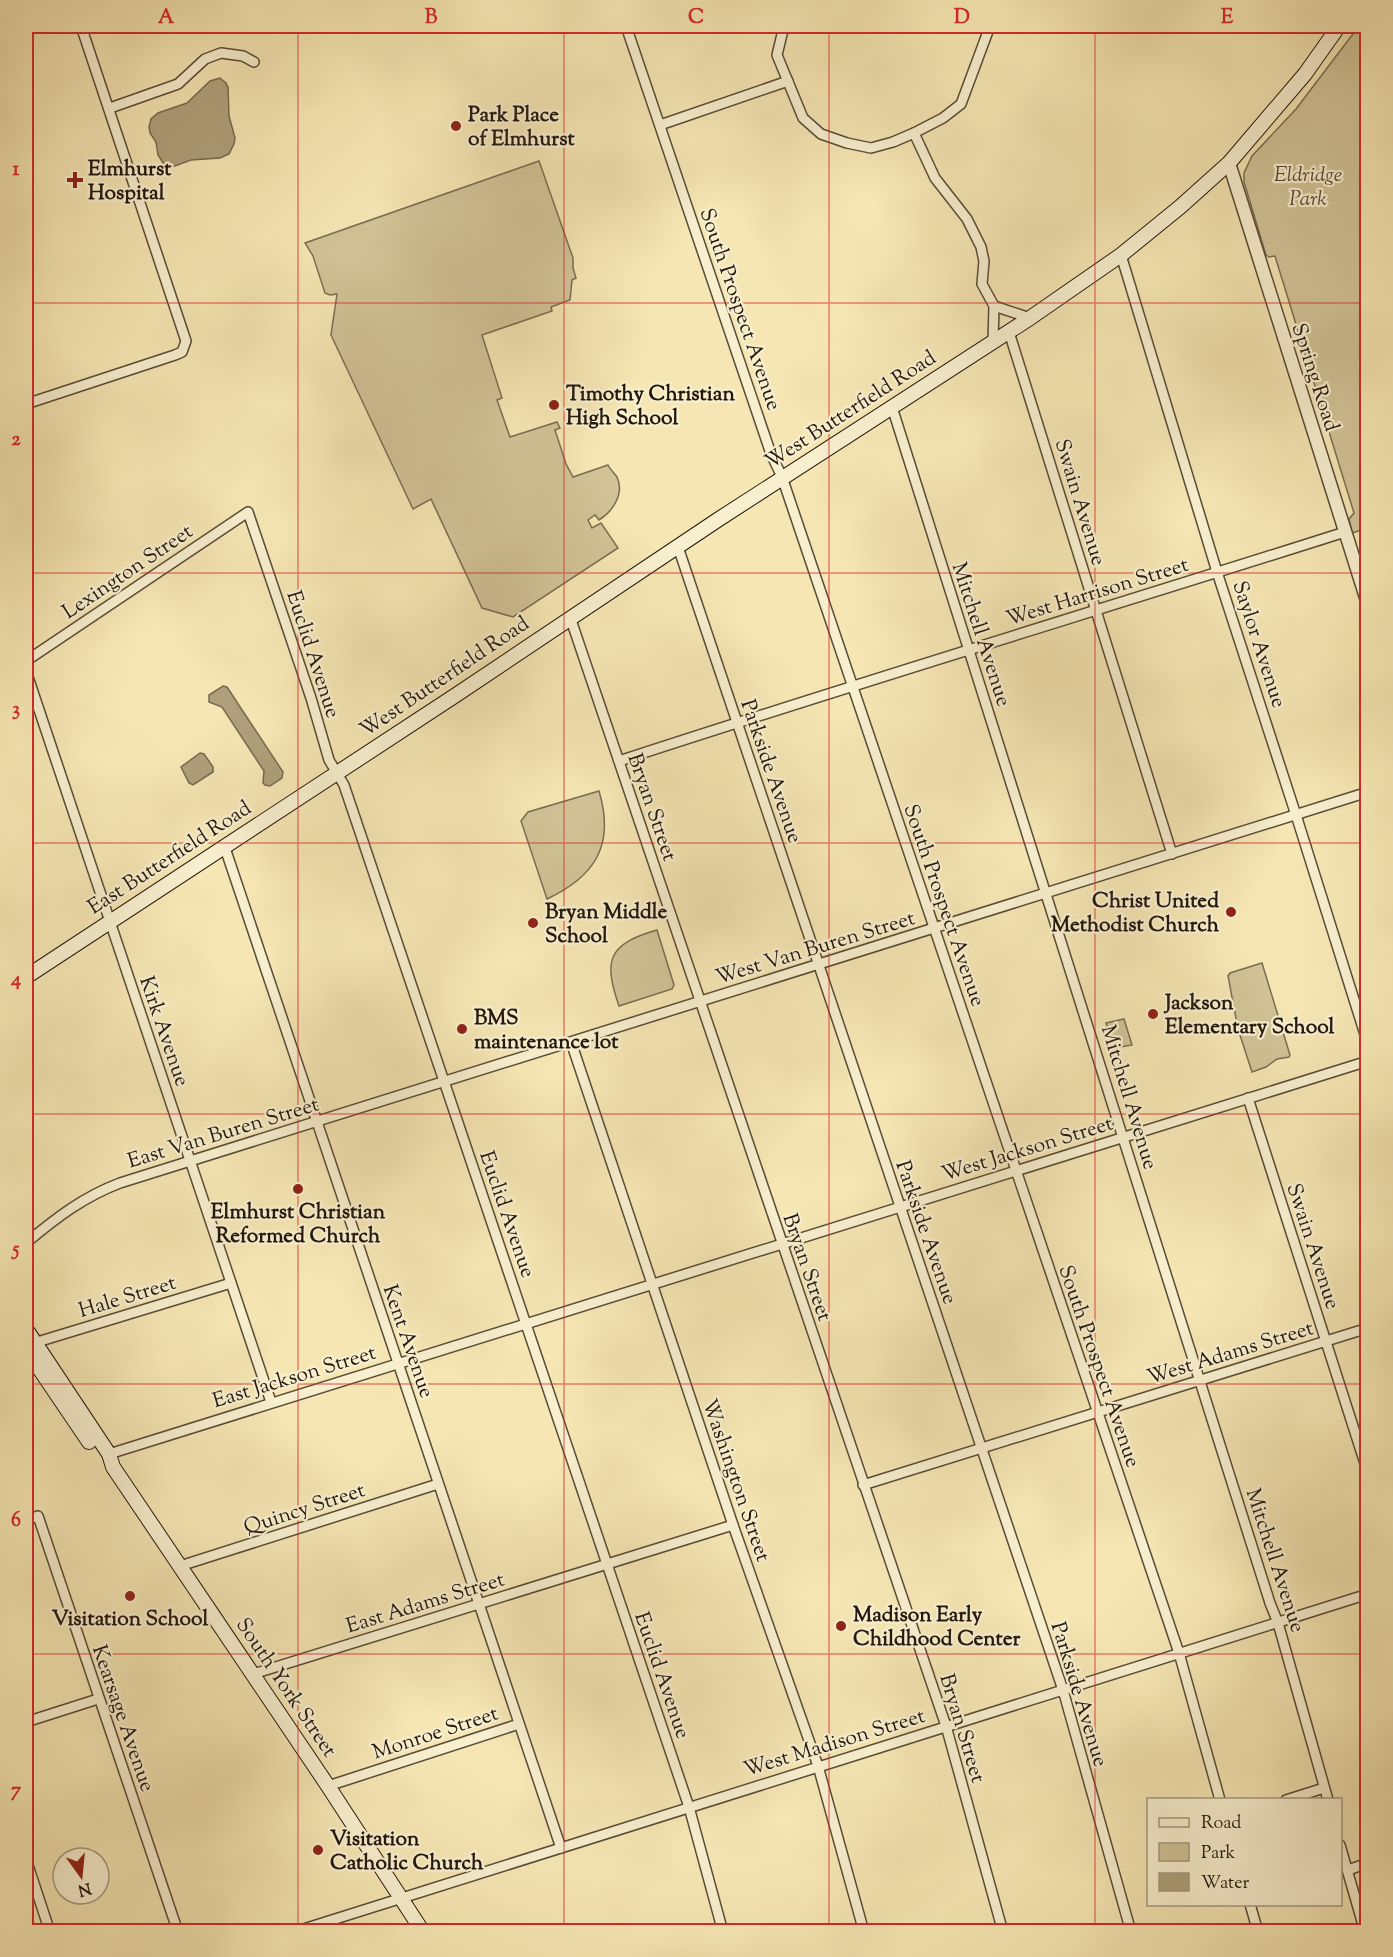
<svg xmlns="http://www.w3.org/2000/svg" width="1393" height="1957" font-family="'Sorts Mill Goudy',serif">
  <rect width="100%" height="100%" fill="#f5e6b3"/>
  <filter id="stains"><feTurbulence type="fractalNoise" baseFrequency=".00333" numOctaves="4"/><feColorMatrix values="0 0 0 0 .2 0 0 0 0 .09 0 0 0 0 .02 0 0 0 .5 -.17"/></filter>
  <radialGradient id="worn" r=".72"><stop offset=".6" stop-color="#630" stop-opacity="0"/><stop offset="1" stop-color="#630" stop-opacity=".3"/></radialGradient>
  <!-- green -->
  <g fill="#d1c397" stroke="#7a6d52" stroke-width="1.5">
    <polygon points="1359,26 1368,26 1368,528 1352,533 1349,519 1354,513 1275,256 1269,257 1266,255 1244,182 1244,173 1252,156 1296,109"/>
    <path d="M 539,161 L 573,258 L 573,268 L 576,278 L 572,280 L 570,300 L 551,307 L 552,311 L 482,335 L 502,398 L 497,400 L 510,437 L 557,422 L 560,428 L 555,430 L 566,464 L 573,477 L 608,465 C 610,469 614,473 617,477 C 625,494 612,512 599,520 L 595,515 L 588,520 L 592,528 L 601,523 L 618,548 L 513,617 L 482,608 L 431,499 L 413,509 L 331,335 L 337,294 L 330,295 L 325,293 L 313,256 L 305,243 Z"/>
    <path d="M 599,791 C 615,844 596,876 547,899 L 521,821 L 528,812 Z"/>
    <path d="M 657,930 L 674,985 L 672,989 L 619,1006 C 603,960 608,944 657,930 Z"/>
    <polygon points="1262,963 1290,1055 1289,1057 1277,1059 1266,1067 1252,1072 1238,1029 1228,976 1230,973"/>
    <polygon points="1124,1019 1132,1045 1120,1047 1111,1040 1106,1023"/>
  </g>
  <!-- water -->
  <g fill="#aea07b" stroke="#77694f" stroke-width="1.5">
    <polygon points="220,78 226,83 228,87 229,116 235,138 234,144 229,154 220,158 191,160 172,167 163,163 158,155 156,142 150,133 149,127 151,119 158,113 187,103 210,81"/>
    <polygon points="223,686 227,687 283,772 282,778 270,786 265,785 263,783 264,771 222,707 209,702 209,695"/>
    <polygon points="200,753 204,754 213,767 213,772 193,785 189,783 181,767"/>
  </g>
  <g fill="none" stroke-linecap="round" stroke-linejoin="round">
    <defs>
      <g id="minor">
        <polyline points="626,26 771,454 782,477 1179,1653 1220,1800"/>
        <polyline points="784,26 777,55 803,118 821,134 847,143 871,148 893,142 914,133 943,118 961,104 990,26"/>
        <polyline points="110,108 178,84 205,59 221,53 243,56 254,62"/>
        <polyline points="660,125 788,81"/>
        <polyline points="914,133 935,178 967,219 981,247 984,261 982,284 994,306 993,342"/>
        <polyline points="1121,255 1217,572 1296,815 1368,1044"/>
        <polyline points="994,306 1030,318"/>
        <polyline points="1009,332 1172,854"/>
        <polyline points="26,404 175,355 182,352 186,341 81,26"/>
        <polyline points="892,407 1270,1603 1278,1623 1328,1800"/>
        <polyline points="678,547 1063,1690 1131,1932"/>
        <polyline points="570,617 946,1726 1003,1932"/>
        <polyline points="26,661 248,512 311,698 329,760 344,785 689,1807 723,1932"/>
        <polyline points="26,671 271,1402"/>
        <path d="M 619,761 C 860,682 1103,609 1345,532"/>
        <polyline points="224,845 561,1848"/>
        <polyline points="571,1042 733,1525 818,1766 864,1932"/>
        <polyline points="1248,1098 1368,1473"/>
        <path d="M 26,1243 C 56,1218 83,1197 120,1183 L 1368,792"/>
        <polyline points="34,1343 231,1283"/>
        <polyline points="109,1454 1368,1061"/>
        <polyline points="863,1485 1368,1328"/>
        <polyline points="26,1520 38,1516 178,1932"/>
        <polyline points="180,1566 438,1484"/>
        <polyline points="253,1674 733,1525"/>
        <polyline points="26,1722 98,1699"/>
        <polyline points="328,1786 519,1724"/>
        <polyline points="1286,1800 1324,1788"/>
        <polyline points="1340,1845 1365,1932"/>
        <polyline points="26,1859 50,1932"/>
        <polyline points="1348,1870 1368,1863"/>
        <polyline points="1250,1904 1258,1932"/>
        <polyline points="294,1932 1368,1594"/>
      </g>
      <polyline id="tertiary" points="1229,163 1368,604"/>
      <g id="secondary">
        <polyline points="26,977 456,695 719,519 1030,318 1121,255 1180,207 1229,163 1305,74 1339,26"/>
        <polyline points="26,1329 109,1454 113,1467 328,1786 423,1932"/>
        <polyline points="26,1349 89,1442"/>
      </g>
    </defs>
    <!-- minor casing -->
    <use href="#minor" stroke="#584b37" stroke-width="12"/>
    <!-- tertiary casing -->
    <use href="#tertiary" stroke="#584b37" stroke-width="15"/>
    <!-- secondary casing -->
    <use href="#secondary" stroke="#24170e" stroke-width="16"/>
    <!-- minor -->
    <use href="#minor" stroke="#f8efce" stroke-width="9"/>
    <!-- tertiary -->
    <use href="#tertiary" stroke="#f8efce" stroke-width="12"/>
    <!-- secondary -->
    <use href="#secondary" stroke="#f8efce" stroke-width="14"/>
  </g>
  <!-- grid -->
  <path fill="none" stroke="#d62828" stroke-width="1.5" stroke-opacity="0.55" d="M 298,26 L 298,1932M 564,26 L 564,1932M 829,26 L 829,1932M 1095,26 L 1095,1932M 26,303 L 1368,303M 26,573 L 1368,573M 26,843 L 1368,843M 26,1114 L 1368,1114M 26,1384 L 1368,1384M 26,1654 L 1368,1654"/>
  <!-- markers -->
  <g fill="#8f2418" stroke="#f8efce" stroke-width="2">
    <circle cx="456" cy="126" r="6"/>
    <path d="M72 171h6v6h6v6h-6v6h-6v-6h-6v-6h6z"/>
    <circle cx="554" cy="405" r="6"/>
    <circle cx="1231" cy="912" r="6"/>
    <circle cx="533" cy="923" r="6"/>
    <circle cx="1153" cy="1014" r="6"/>
    <circle cx="462" cy="1029" r="6"/>
    <circle cx="298" cy="1189" r="6"/>
    <circle cx="130" cy="1596" r="6"/>
    <circle cx="841" cy="1626" r="6"/>
    <circle cx="318" cy="1850" r="6"/>
  </g>
  <g text-anchor="middle" stroke-width="4.5" stroke-linejoin="round" paint-order="stroke">
    <!-- poi labels -->
    <g font-size="21" font-weight="bold" fill="#24170e" stroke="#f8efce" text-anchor="start">
      <text x="468" y="121">Park Place<tspan x="468" dy="24">of Elmhurst</tspan></text>
      <text x="88" y="175">Elmhurst<tspan x="88" dy="24">Hospital</tspan></text>
      <text x="566" y="400">Timothy Christian<tspan x="566" dy="24">High School</tspan></text>
      <text x="1219" y="907" text-anchor="end">Christ United<tspan x="1219" dy="24">Methodist Church</tspan></text>
      <text x="545" y="918">Bryan Middle<tspan x="545" dy="24">School</tspan></text>
      <text x="1165" y="1009">Jackson<tspan x="1165" dy="24">Elementary School</tspan></text>
      <text x="474" y="1024">BMS<tspan x="474" dy="24">maintenance lot</tspan></text>
      <text x="298" y="1218" text-anchor="middle">Elmhurst Christian<tspan x="298" dy="24">Reformed Church</tspan></text>
      <text x="853" y="1621">Madison Early<tspan x="853" dy="24">Childhood Center</tspan></text>
      <text x="130" y="1625" text-anchor="middle">Visitation School</text>
      <text x="330" y="1845">Visitation<tspan x="330" dy="24">Catholic Church</tspan></text>
    </g>
    <!-- park labels -->
    <g font-size="21" font-style="italic" fill="#584b37" stroke="#f8efce">
      <text x="1308" y="181">Eldridge<tspan x="1308" dy="24">Park</tspan></text>
    </g>
    <!-- street labels -->
    <g font-size="21" fill="#24170e" stroke="#f8efce">
      <text transform="translate(741 309) rotate(71)" y="7">South Prospect Avenue</text>
      <text transform="translate(1316 377) rotate(72)" y="7">Spring Road</text>
      <text transform="translate(850 409) rotate(-33)" y="7">West Butterfield Road</text>
      <text transform="translate(1081 502) rotate(73)" y="7">Swain Avenue</text>
      <text transform="translate(127 571) rotate(-34)" y="7">Lexington Street</text>
      <text transform="translate(1097 591) rotate(-17)" y="7">West Harrison Street</text>
      <text transform="translate(982 634) rotate(72)" y="7">Mitchell Avenue</text>
      <text transform="translate(1260 644) rotate(72)" y="7">Saylor Avenue</text>
      <text transform="translate(314 654) rotate(72)" y="7">Euclid Avenue</text>
      <text transform="translate(444 676) rotate(-34)" y="7">West Butterfield Road</text>
      <text transform="translate(772 771) rotate(71)" y="7">Parkside Avenue</text>
      <text transform="translate(653 807) rotate(71)" y="7">Bryan Street</text>
      <text transform="translate(169 857) rotate(-33)" y="7">East Butterfield Road</text>
      <text transform="translate(945 905) rotate(71)" y="7">South Prospect Avenue</text>
      <text transform="translate(815 947) rotate(-17)" y="7">West Van Buren Street</text>
      <text transform="translate(165 1031) rotate(71)" y="7">Kirk Avenue</text>
      <text transform="translate(1130 1097) rotate(73)" y="7">Mitchell Avenue</text>
      <text transform="translate(223 1132) rotate(-17)" y="7">East Van Buren Street</text>
      <text transform="translate(1027 1148) rotate(-17)" y="7">West Jackson Street</text>
      <text transform="translate(508 1214) rotate(71)" y="7">Euclid Avenue</text>
      <text transform="translate(927 1232) rotate(71)" y="7">Parkside Avenue</text>
      <text transform="translate(1314 1246) rotate(72)" y="7">Swain Avenue</text>
      <text transform="translate(808 1267) rotate(71)" y="7">Bryan Street</text>
      <text transform="translate(127 1296) rotate(-17)" y="7">Hale Street</text>
      <text transform="translate(409 1341) rotate(71)" y="7">Kent Avenue</text>
      <text transform="translate(1230 1352) rotate(-17)" y="7">West Adams Street</text>
      <text transform="translate(1100 1366) rotate(71)" y="7">South Prospect Avenue</text>
      <text transform="translate(294 1376) rotate(-17)" y="7">East Jackson Street</text>
      <text transform="translate(737 1480) rotate(71)" y="7">Washington Street</text>
      <text transform="translate(304 1508) rotate(-18)" y="7">Quincy Street</text>
      <text transform="translate(1276 1560) rotate(72)" y="7">Mitchell Avenue</text>
      <text transform="translate(425 1602) rotate(-17)" y="7">East Adams Street</text>
      <text transform="translate(663 1675) rotate(71)" y="7">Euclid Avenue</text>
      <text transform="translate(287 1687) rotate(56)" y="7">South York Street</text>
      <text transform="translate(1080 1694) rotate(73)" y="7">Parkside Avenue</text>
      <text transform="translate(124 1718) rotate(71)" y="7">Kearsage Avenue</text>
      <text transform="translate(963 1728) rotate(73)" y="7">Bryan Street</text>
      <text transform="translate(435 1732) rotate(-18)" y="7">Monroe Street</text>
      <text transform="translate(834 1742) rotate(-17)" y="7">West Madison Street</text>
    </g>
  </g>
  <!-- margin -->
  <rect width="1393" height="1957" fill="none" stroke="#f5e6b3" stroke-width="66"/>
  <!-- legend -->
  <rect x="1147" y="1798" width="195" height="108" fill="#f8efce" stroke="#a39981" stroke-width="1.5"/>
  <rect x="1159" y="1818" width="30" height="9" fill="#f8efce" stroke="#a39981" stroke-width="1.5"/>
  <text x="1201" y="1828" font-size="18" fill="#24170e">Road</text>
  <rect x="1159" y="1843" width="30" height="18" fill="#d1c397" stroke="#a39981" stroke-width="1.5"/>
  <text x="1201" y="1858" font-size="18" fill="#24170e">Park</text>
  <rect x="1159" y="1873" width="30" height="18" fill="#aea07b" stroke="#a39981" stroke-width="1.5"/>
  <text x="1201" y="1888" font-size="18" fill="#24170e">Water</text>
  <!-- north arrow -->
  <g transform="translate(81 1876) rotate(165)"><circle r="28" fill="#f8efce" stroke="#a39981" stroke-width="1.5"/>
  <path d="M0-4.5L10 22L0 15L-10 22Z" fill="#8f2418"/>
  <text y="-9" font-size="16" font-weight="bold" text-anchor="middle" fill="#24170e">N</text>
  </g>
  <rect x="33" y="33" width="1327" height="1891" fill="none" stroke="#d62828" stroke-width="2"/>
  <g font-size="20" text-anchor="middle" font-weight="bold" fill="#d62828">
    <text x="166" y="23">A</text>
    <text x="431" y="23">B</text>
    <text x="696" y="23">C</text>
    <text x="962" y="23">D</text>
    <text x="1227" y="23">E</text>
    <text x="16" y="175">1</text>
    <text x="16" y="445">2</text>
    <text x="16" y="715">3</text>
    <text x="16" y="985">4</text>
    <text x="16" y="1255">5</text>
    <text x="16" y="1526">6</text>
    <text x="16" y="1796">7</text>
  </g>
  <rect width="100%" height="100%" filter="url(#stains)"/>
  <rect width="100%" height="100%" fill="url(#worn)"/>
</svg>
